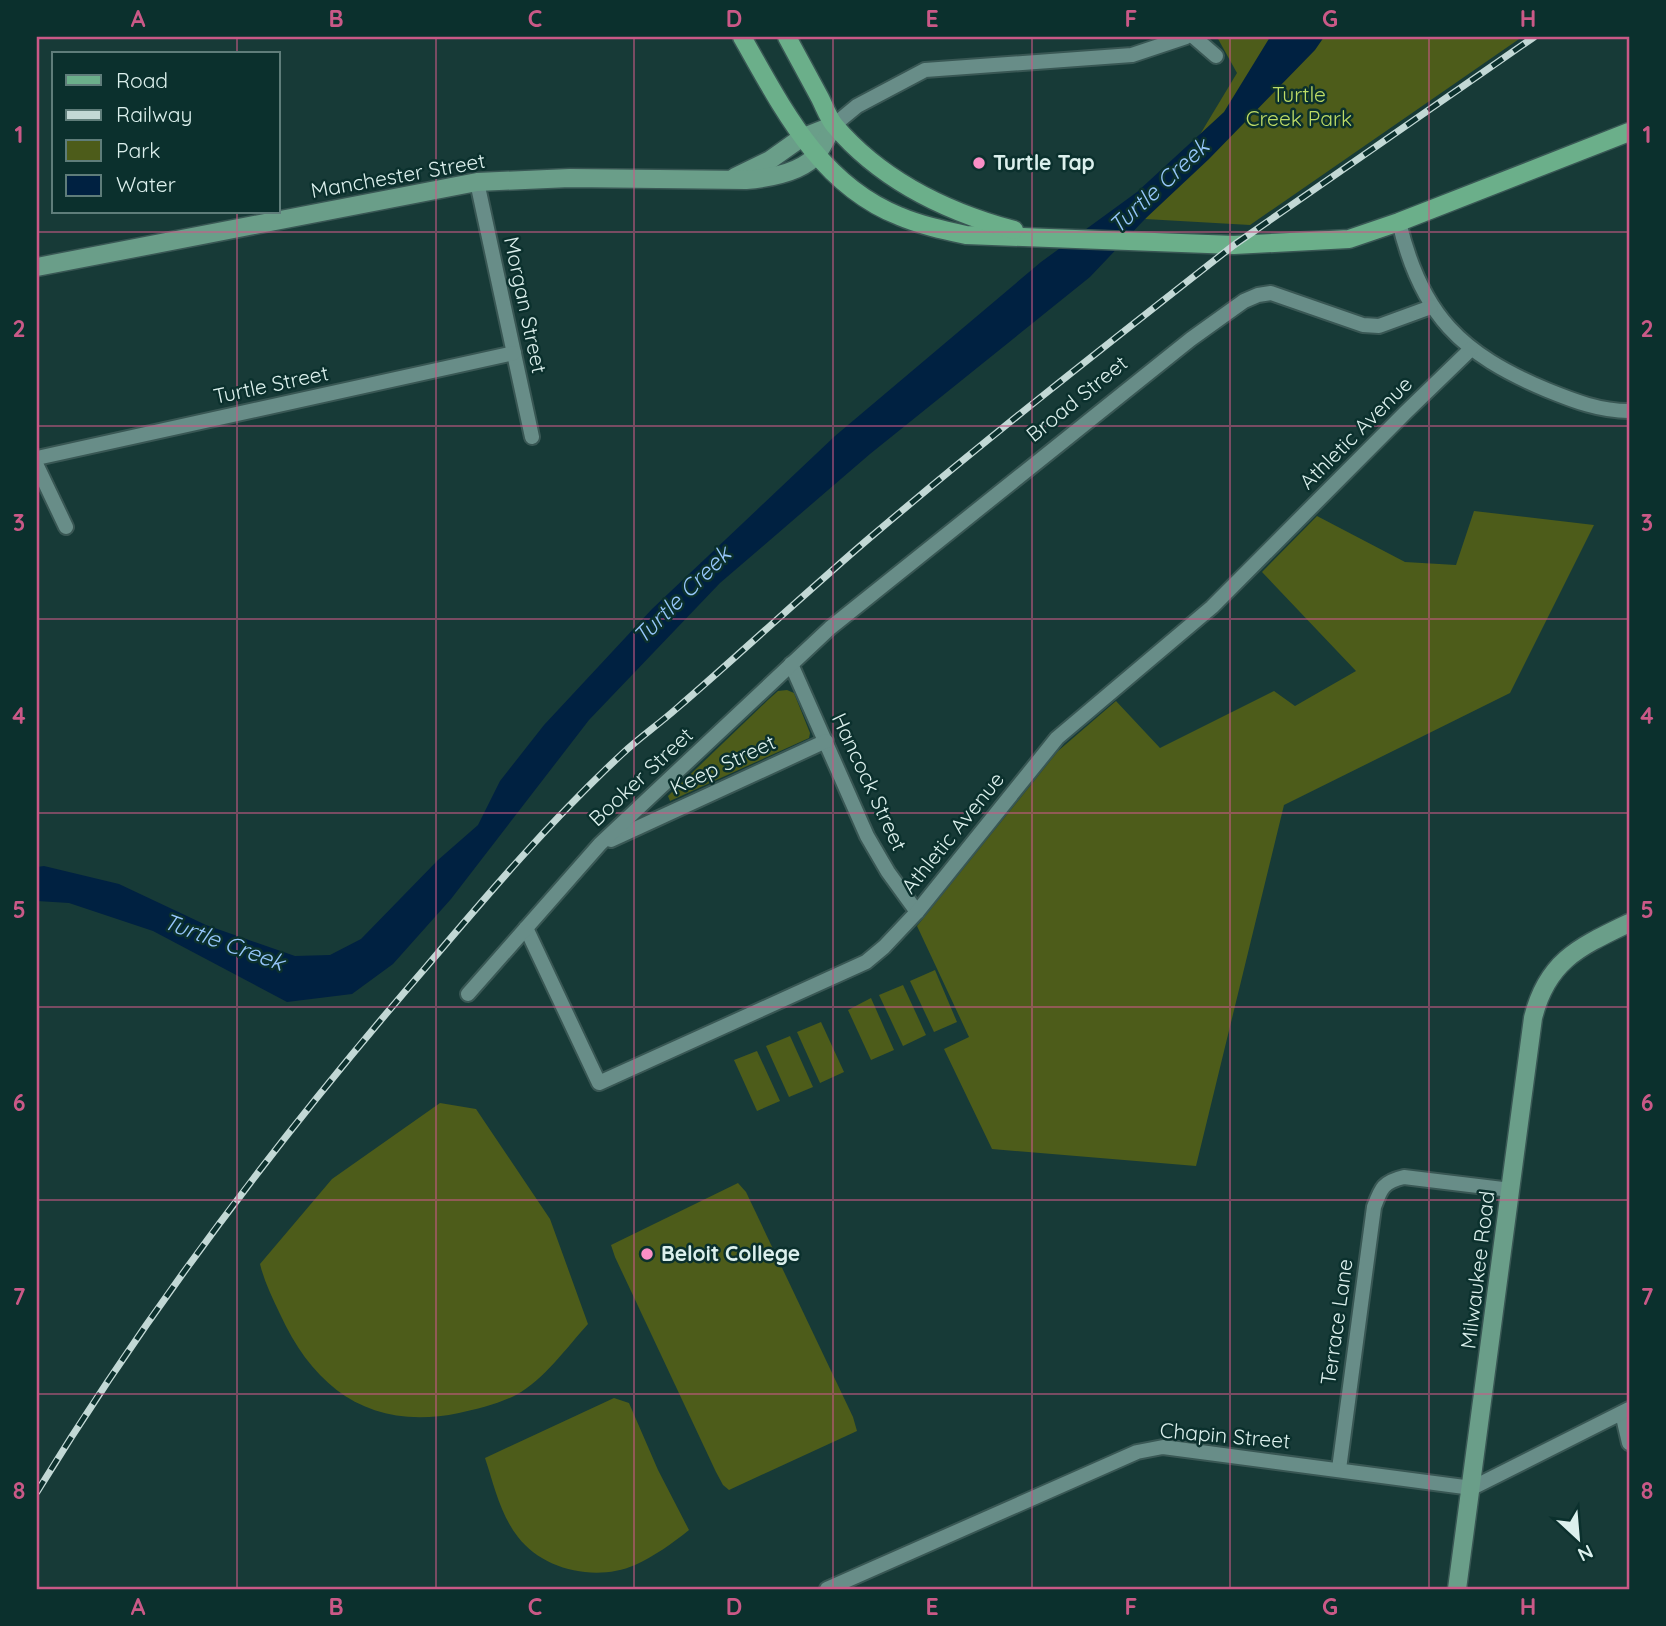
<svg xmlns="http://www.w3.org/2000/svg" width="1666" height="1626" font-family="Quicksand,sans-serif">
  <rect width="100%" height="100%" fill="#173a37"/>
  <!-- green -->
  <g fill="#4d5c1a">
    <polygon points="1217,37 1522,37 1250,225 1145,219 1181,166 1237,73"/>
    <polygon points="1474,511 1594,525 1510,693 1284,805 1196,1166 992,1149 944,1049 969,1037 917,926 1058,751 1116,701 1160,748 1274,691 1295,706 1356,671 1262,572 1317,516 1405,562 1456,565"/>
    <polygon points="787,690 794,693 810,733 809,738 670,801 668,796 673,791 769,699 778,691"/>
    <polygon points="935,970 957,1022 934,1032 910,981"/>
    <polygon points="903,985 926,1035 903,1046 879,995"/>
    <polygon points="871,998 894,1050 871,1060 848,1010"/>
    <polygon points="821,1022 844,1072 820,1083 797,1032"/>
    <polygon points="790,1036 813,1087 789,1097 766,1046"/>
    <polygon points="757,1051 780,1101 757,1111 734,1060"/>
    <path d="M 440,1103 L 476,1109 L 550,1219 L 588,1324 C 567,1347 544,1380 516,1395 C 498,1404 478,1409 459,1413 C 373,1431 315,1391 280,1314 C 272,1297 264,1281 260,1264 L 332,1179 Z"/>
    <polygon points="738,1183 746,1192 853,1417 857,1431 729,1490 723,1485 716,1472 615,1257 611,1245"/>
    <path d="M 614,1398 L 629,1403 L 658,1470 L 689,1530 C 673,1543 653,1557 635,1565 C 596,1582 543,1570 518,1537 C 500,1514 494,1485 485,1458 Z"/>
  </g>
  <!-- water -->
  <polygon fill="#002141" points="1270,37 1324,37 1315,50 1209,159 1145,219 1090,277 870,454 720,583 589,720 451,899 393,964 352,994 287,1002 153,931 69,903 37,901 37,867 44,866 119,884 206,925 295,956 330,955 361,939 438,860 478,825 500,781 544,725 652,609 835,436 1041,262 1137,192 1224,112"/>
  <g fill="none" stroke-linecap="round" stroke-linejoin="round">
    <defs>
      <g id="street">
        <polyline points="1194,37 1216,56"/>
        <polyline points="834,125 857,106 925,70 1132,55 1186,37"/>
        <polyline points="477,182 532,437"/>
        <path d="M 1399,222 C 1421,315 1461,354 1547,390 C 1574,401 1600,411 1629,411"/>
        <polyline points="37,458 514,353"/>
        <polyline points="37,466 66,527"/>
        <polyline points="791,664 867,836 888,872 917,912"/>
        <polyline points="611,840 826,741"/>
        <polyline points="526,928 599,1083 866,962 884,947 917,912 1057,738 1212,607 1406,412 1471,349"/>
        <polyline points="468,994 600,844 830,628 1191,339 1244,301 1258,295 1271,293 1363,325 1379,326 1431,307"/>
        <polyline points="1622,1413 1629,1443"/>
        <path d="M 1339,1469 L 1374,1207 C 1381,1188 1383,1182 1404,1177 L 1511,1190"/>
        <polyline points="827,1589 1137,1452 1163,1447 1472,1488 1629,1409"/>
      </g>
      <g id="secondary">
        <polyline points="735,177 770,160 801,138 834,125"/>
        <path d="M 37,267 L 477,182 L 570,178 L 746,180 C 769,178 802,173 817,154 C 824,145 828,134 834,125"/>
        <path d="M 1457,1589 L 1533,1018 C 1547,961 1579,947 1629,923"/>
      </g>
      <g id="primary">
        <path d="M 742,37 C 782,107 819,184 899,216 C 920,225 943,230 966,235 L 1234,245 L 1349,239 L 1399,222 L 1629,132"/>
        <path d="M 787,37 C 798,57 809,78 820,98 C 825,108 829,119 835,126 C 881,180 947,212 1014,230"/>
      </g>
    </defs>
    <!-- street casing -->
    <use href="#street" stroke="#395754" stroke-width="18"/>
    <!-- secondary casing -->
    <use href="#secondary" stroke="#395754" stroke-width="21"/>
    <!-- primary casing -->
    <use href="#primary" stroke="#395754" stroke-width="21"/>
    <!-- street -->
    <use href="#street" stroke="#688d88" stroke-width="14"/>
    <!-- secondary -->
    <use href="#secondary" stroke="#6a9e89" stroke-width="18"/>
    <!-- primary -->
    <use href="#primary" stroke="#6baf8a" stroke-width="18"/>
    <defs>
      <path id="rail" d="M 37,1492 C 151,1306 284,1131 427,966 C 489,893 552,819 622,754 C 639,738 659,724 676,709 C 740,654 802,596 866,541 C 986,439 1110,342 1234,245 L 1534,37"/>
    </defs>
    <!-- rail casing -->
    <use href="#rail" stroke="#c2d8d5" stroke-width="7"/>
    <!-- rail -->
    <use href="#rail" stroke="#0b302d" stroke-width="4.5" stroke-dasharray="13" stroke-linecap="butt"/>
  </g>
  <!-- grid -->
  <path fill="none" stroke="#ca5987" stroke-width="2" stroke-opacity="0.55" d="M 237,37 L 237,54M 436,37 L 436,1589M 634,37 L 634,1589M 833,37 L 833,1589M 1032,37 L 1032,1589M 1230,37 L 1230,1589M 1429,37 L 1429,1589M 237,212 L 237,1589M 37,232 L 1629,232M 37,426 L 1629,426M 37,619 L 1629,619M 37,813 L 1629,813M 37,1007 L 1629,1007M 37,1200 L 1629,1200M 37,1394 L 1629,1394"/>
  <!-- markers -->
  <g fill="#fa8fc6" stroke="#0b302d" stroke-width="2.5">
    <circle cx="979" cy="163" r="7"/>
    <circle cx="647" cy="1254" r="7"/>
  </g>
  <g text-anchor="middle" stroke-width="5" stroke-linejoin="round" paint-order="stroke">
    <!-- park labels -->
    <g font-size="21" fill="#bedc66" stroke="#0b302d">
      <text x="1299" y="102">Turtle<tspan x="1299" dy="24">Creek Park</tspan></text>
    </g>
    <!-- poi labels -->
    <g font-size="21" font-weight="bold" fill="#dcf0ed" stroke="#0b302d" text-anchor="start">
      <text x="993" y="170">Turtle Tap</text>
      <text x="661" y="1261">Beloit College</text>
    </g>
    <!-- street labels -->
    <g font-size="21" fill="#dcf0ed" stroke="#0b302d">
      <text transform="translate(398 176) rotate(-10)" y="7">Manchester Street</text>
      <text transform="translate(525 305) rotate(78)" y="7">Morgan Street</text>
      <text transform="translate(271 385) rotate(-12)" y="7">Turtle Street</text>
      <text transform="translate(1077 399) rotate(-39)" y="7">Broad Street</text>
      <text transform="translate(1356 433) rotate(-45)" y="7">Athletic Avenue</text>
      <text transform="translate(723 765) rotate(-25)" y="7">Keep Street</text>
      <text transform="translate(641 777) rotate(-43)" y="7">Booker Street</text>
      <text transform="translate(869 782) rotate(65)" y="7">Hancock Street</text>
      <text transform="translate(953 833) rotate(-51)" y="7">Athletic Avenue</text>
      <text transform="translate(1478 1270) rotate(-83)" y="7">Milwaukee Road</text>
      <text transform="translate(1337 1322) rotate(-82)" y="7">Terrace Lane</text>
      <text transform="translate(1225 1436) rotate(5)" y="7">Chapin Street</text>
    </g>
    <!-- water labels -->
    <g font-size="23" font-style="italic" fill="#97c7fb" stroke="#0b302d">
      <text transform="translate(1159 186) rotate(-43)" y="8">Turtle Creek</text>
      <text transform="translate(682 595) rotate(-45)" y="8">Turtle Creek</text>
      <text transform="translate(224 942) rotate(20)" y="8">Turtle Creek</text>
    </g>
  </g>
  <!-- border -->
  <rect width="1666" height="1626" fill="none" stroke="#0b302d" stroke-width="77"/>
  <!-- legend -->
  <rect x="52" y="52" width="228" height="161" fill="#0b302d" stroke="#5f7d7a" stroke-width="2"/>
  <rect x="66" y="75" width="35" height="10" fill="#6baf8a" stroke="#5f7d7a" stroke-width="2"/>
  <text x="116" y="88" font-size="21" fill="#dcf0ed">Road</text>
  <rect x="66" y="110" width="35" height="10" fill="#c2d8d5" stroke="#5f7d7a" stroke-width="2"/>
  <text x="116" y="122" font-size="21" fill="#dcf0ed">Railway</text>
  <rect x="66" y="140" width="35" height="21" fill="#4d5c1a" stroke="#5f7d7a" stroke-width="2"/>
  <text x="116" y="158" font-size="21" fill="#dcf0ed">Park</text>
  <rect x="66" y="175" width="35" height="21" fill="#002141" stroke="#5f7d7a" stroke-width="2"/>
  <text x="116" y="192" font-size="21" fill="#dcf0ed">Water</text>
  <!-- north arrow -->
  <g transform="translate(1578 1538) rotate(154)" stroke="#0b302d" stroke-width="5" paint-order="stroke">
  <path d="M0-5L12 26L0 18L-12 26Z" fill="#dcf0ed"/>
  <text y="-10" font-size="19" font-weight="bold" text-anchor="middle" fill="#dcf0ed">N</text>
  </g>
  <rect x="38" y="38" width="1590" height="1550" fill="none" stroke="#ca5987" stroke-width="2.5"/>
  <g font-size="23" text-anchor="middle" font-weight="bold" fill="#ca5987">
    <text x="138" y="27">A</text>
    <text x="336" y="27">B</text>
    <text x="535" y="27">C</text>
    <text x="734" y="27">D</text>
    <text x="932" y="27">E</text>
    <text x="1131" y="27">F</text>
    <text x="1330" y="27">G</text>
    <text x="1528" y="27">H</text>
    <text x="19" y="143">1</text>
    <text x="1647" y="143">1</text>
    <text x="19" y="337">2</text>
    <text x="1647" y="337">2</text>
    <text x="19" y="531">3</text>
    <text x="1647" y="531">3</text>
    <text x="19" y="724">4</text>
    <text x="1647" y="724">4</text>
    <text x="19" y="918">5</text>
    <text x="1647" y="918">5</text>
    <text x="19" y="1111">6</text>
    <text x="1647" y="1111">6</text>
    <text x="19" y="1305">7</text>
    <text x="1647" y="1305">7</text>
    <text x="19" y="1499">8</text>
    <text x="1647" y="1499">8</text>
    <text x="138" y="1615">A</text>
    <text x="336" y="1615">B</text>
    <text x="535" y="1615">C</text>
    <text x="734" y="1615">D</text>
    <text x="932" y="1615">E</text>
    <text x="1131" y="1615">F</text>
    <text x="1330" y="1615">G</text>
    <text x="1528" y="1615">H</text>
  </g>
</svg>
